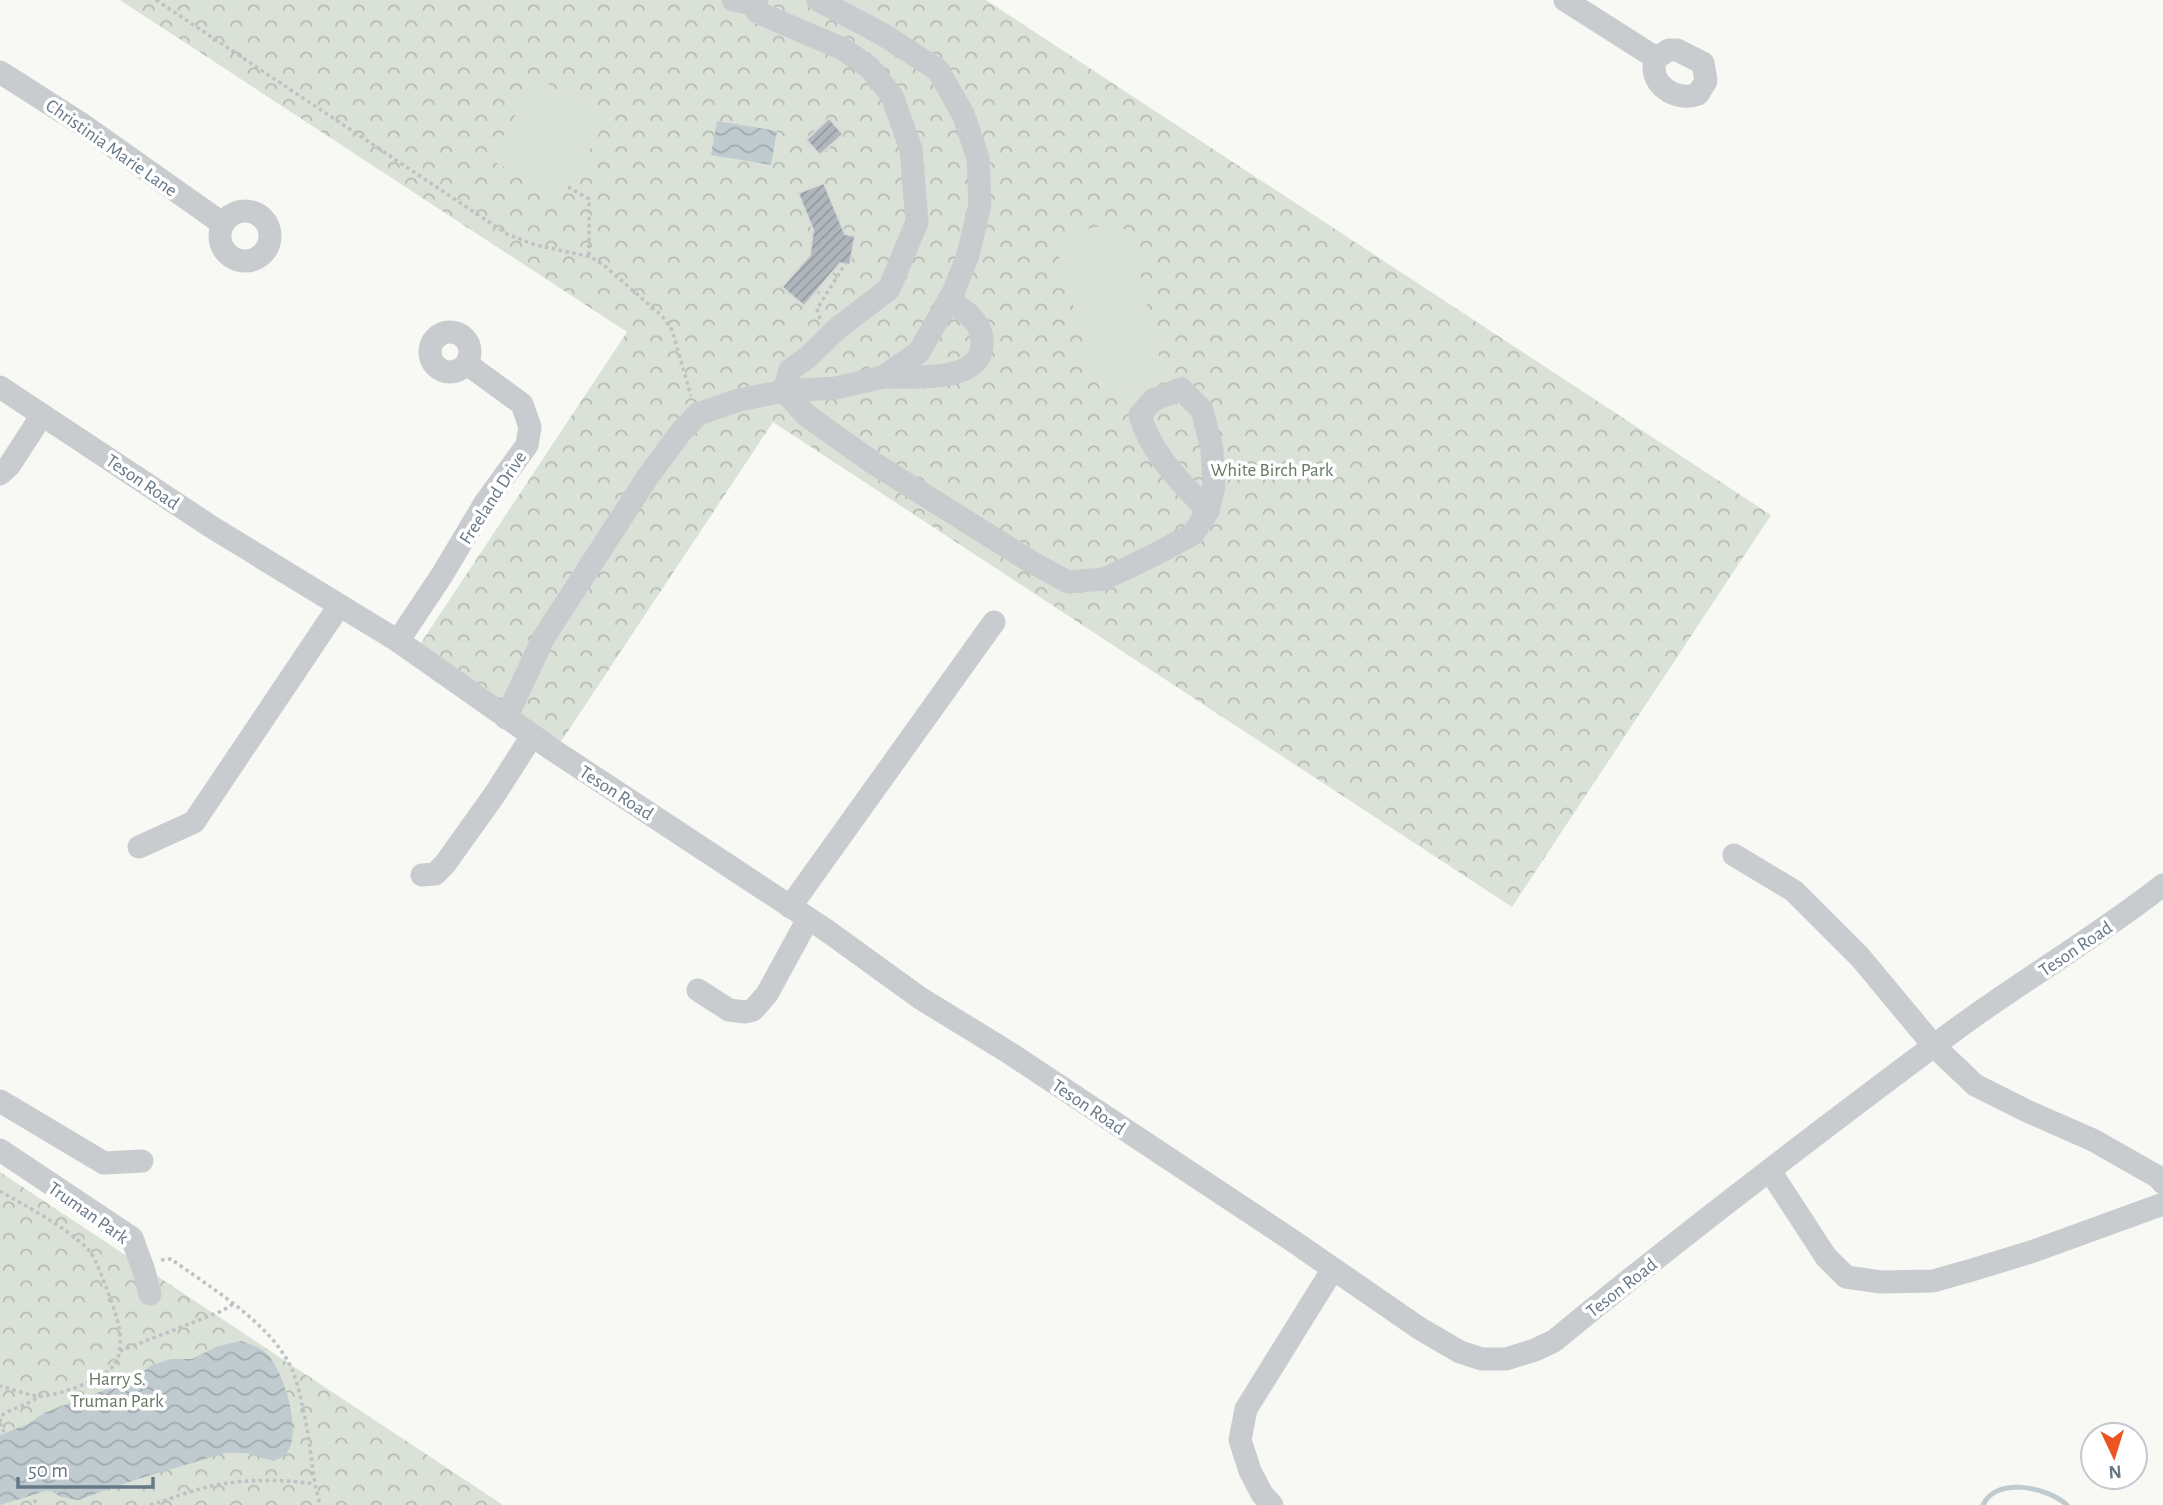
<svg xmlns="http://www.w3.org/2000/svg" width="2163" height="1505" font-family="'Alegreya Sans',sans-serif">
  <defs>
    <pattern id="park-crowns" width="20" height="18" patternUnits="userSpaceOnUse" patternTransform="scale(1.75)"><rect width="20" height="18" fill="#dae1d6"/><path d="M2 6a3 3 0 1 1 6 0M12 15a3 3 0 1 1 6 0" fill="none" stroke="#b5bbb3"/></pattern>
    <pattern id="water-waves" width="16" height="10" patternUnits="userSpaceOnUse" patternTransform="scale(1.75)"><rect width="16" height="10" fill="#c0cbd0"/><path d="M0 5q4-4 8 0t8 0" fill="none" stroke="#a0aaaf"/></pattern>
    <pattern id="building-hatch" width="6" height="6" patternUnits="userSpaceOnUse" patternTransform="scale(1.75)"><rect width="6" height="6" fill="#afb7bd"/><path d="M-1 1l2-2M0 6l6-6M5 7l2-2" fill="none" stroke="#929a9f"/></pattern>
  </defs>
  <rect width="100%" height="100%" fill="#f8f8f5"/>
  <!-- park -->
  <g fill="url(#park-crowns)">
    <polygon points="120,0 986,0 1771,515 1512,907 773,422 558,746 415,652 627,332"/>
    <polygon points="0,1172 503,1505 0,1505"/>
  </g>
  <!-- garden -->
  <g fill="#dae1d6">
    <polygon points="537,78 608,118 561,199 490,159"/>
    <path d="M 1112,224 L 1124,229 L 1132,238 L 1161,365 C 1159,390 1123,396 1102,390 L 1094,379 L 1056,246 L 1070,232 Z"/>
  </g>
  <!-- water -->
  <g fill="url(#water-waves)">
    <polygon points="717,121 777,131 771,165 711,155"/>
    <path d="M 241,1341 C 249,1344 260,1347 266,1353 C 284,1370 305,1438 284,1456 C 281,1458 277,1459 274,1461 L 246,1453 L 225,1453 L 138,1479 L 78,1500 L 61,1497 L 49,1490 L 0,1505 L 0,1435 L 28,1424 L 44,1413 L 133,1379 L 152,1365 L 171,1359 L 192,1359 L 218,1346 Z"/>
  </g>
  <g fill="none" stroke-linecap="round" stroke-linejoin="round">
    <!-- stream -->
    <path stroke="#c0cbd0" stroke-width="5" d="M 1983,1505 C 1996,1476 2047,1487 2067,1505"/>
  </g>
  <!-- building -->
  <g fill="url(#building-hatch)" stroke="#dadad8" stroke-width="2">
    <polygon points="829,118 843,134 820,155 806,140"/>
    <polygon points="824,183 845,234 855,236 850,265 840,263 804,306 782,287 810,255 813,230 798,193"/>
  </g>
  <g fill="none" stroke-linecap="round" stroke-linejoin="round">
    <!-- path -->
    <g stroke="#bfc2c4" stroke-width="3.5" stroke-dasharray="3.5 3.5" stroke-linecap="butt">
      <polyline points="156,0 507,234 536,245 591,257 605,266 662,316 672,330 691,396"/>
      <polyline points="568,187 589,199 589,257"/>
      <polyline points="820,319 817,309 845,264"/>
      <path d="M 0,1191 C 22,1204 81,1235 93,1256 C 99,1267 117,1314 119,1327 C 121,1337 121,1355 115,1364 C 105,1379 54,1398 37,1396 C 24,1394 12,1389 0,1386"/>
      <path d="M 161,1260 L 171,1259 C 211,1288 269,1322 291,1367 C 297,1380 300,1396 303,1409 C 311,1441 311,1473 320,1505"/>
      <polyline points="120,1351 222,1311 233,1304"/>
      <path d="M 0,1422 L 1,1416 C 13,1407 28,1406 39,1396"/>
      <polyline points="0,1423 4,1432"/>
      <polyline points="34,1500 38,1505"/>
      <path d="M 150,1505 C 165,1501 178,1495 193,1491 C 228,1479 278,1478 314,1484"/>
    </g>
    <!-- minor -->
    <g stroke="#c8cccf" stroke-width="23">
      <polyline points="733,0 753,4"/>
      <polyline points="757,0 753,4 757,12 843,49 870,68 892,96 911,149 917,222 889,289 838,328 808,357 790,370 784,391"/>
      <polyline points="1565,0 1656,58"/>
      <path d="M 1669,50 L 1677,50 L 1703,63 L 1706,81 L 1698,94 C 1676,103 1646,83 1656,58 Z"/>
      <polyline points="0,72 80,123 223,224"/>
      <circle cx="245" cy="236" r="25"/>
      <circle cx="450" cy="352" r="20"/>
      <path d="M 883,377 C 912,376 980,384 982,345 C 984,323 966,312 949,300"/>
      <path d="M 0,387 L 210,526 L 398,641 L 553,750 L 826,930 L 920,998 L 1008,1052 L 1293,1241 L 1419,1328 L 1460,1352 L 1482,1359 L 1506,1359 L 1535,1350 L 1554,1341 C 1686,1232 1822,1129 1959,1027 C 2026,978 2098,936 2163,885"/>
      <path d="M 784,391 L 806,415 L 875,464 L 1033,563 L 1068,582 L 1104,579 L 1154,555 L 1193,534 L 1208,511 L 1214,486 L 1212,449 L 1202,410 L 1181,389 L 1153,400 L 1140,415 C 1151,454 1180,481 1208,511"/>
      <polyline points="0,474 9,466 42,415"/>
      <polyline points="398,641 442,575 485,503 527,445 530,427 522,404 467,364"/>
      <polyline points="506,718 544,637 647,478 680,433 698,414 739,400 784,391 836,388 883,377 919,352 953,293 968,255 980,204 978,158 963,114 938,70 882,34 818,0"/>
      <polyline points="139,847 194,822 339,606"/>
      <polyline points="1734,855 1794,891 1860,957 1934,1046 1975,1085 2029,1112 2093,1140 2158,1177 2163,1183"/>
      <polyline points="422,875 435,874 445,864 495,794 532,736"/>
      <polyline points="790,907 994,622"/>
      <polyline points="698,990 729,1010 745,1012 753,1010 767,994 808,919"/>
      <polyline points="0,1101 104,1163 142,1161"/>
      <polyline points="0,1150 132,1238 144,1271 150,1294"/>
      <polyline points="1770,1171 1826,1257 1846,1277 1881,1282 1933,1281 1972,1270 2031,1252 2163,1204"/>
      <polyline points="1272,1505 1262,1494 1250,1471 1240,1440 1246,1409 1333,1269"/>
    </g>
  </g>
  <g text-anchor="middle" stroke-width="7" stroke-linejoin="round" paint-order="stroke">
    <!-- street labels -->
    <g font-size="19" fill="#667888" stroke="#fff">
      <text transform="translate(112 147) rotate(35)" y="7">Christinia Marie Lane</text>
      <text transform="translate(143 481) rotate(34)" y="7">Teson Road</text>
      <text transform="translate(492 497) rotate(-57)" y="7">Freeland Drive</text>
      <text transform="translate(617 792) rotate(33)" y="7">Teson Road</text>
      <text transform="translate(2075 948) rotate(-34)" y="7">Teson Road</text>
      <text transform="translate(1089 1106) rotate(34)" y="7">Teson Road</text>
      <text transform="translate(89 1212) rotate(35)" y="7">Truman Park</text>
      <text transform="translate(1621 1287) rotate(-38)" y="7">Teson Road</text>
    </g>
    <!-- park labels -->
    <g font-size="19" fill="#667a61" stroke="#fff">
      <text x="1272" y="476">White Birch Park</text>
      <text x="117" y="1385">Harry S.<tspan x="117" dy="22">Truman Park</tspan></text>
    </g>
  </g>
  <!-- north arrow -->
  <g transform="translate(2114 1456) rotate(176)"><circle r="33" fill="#ffffff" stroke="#c2c9cf" stroke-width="2"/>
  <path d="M0-5L12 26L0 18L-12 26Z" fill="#ec5421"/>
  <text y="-10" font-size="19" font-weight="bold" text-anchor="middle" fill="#667888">N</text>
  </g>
  <!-- scale -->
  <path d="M18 1477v10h135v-10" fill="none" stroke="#667888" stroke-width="3.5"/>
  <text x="28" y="1477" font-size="21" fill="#667888" stroke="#ffffff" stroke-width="5" paint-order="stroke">50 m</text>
</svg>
